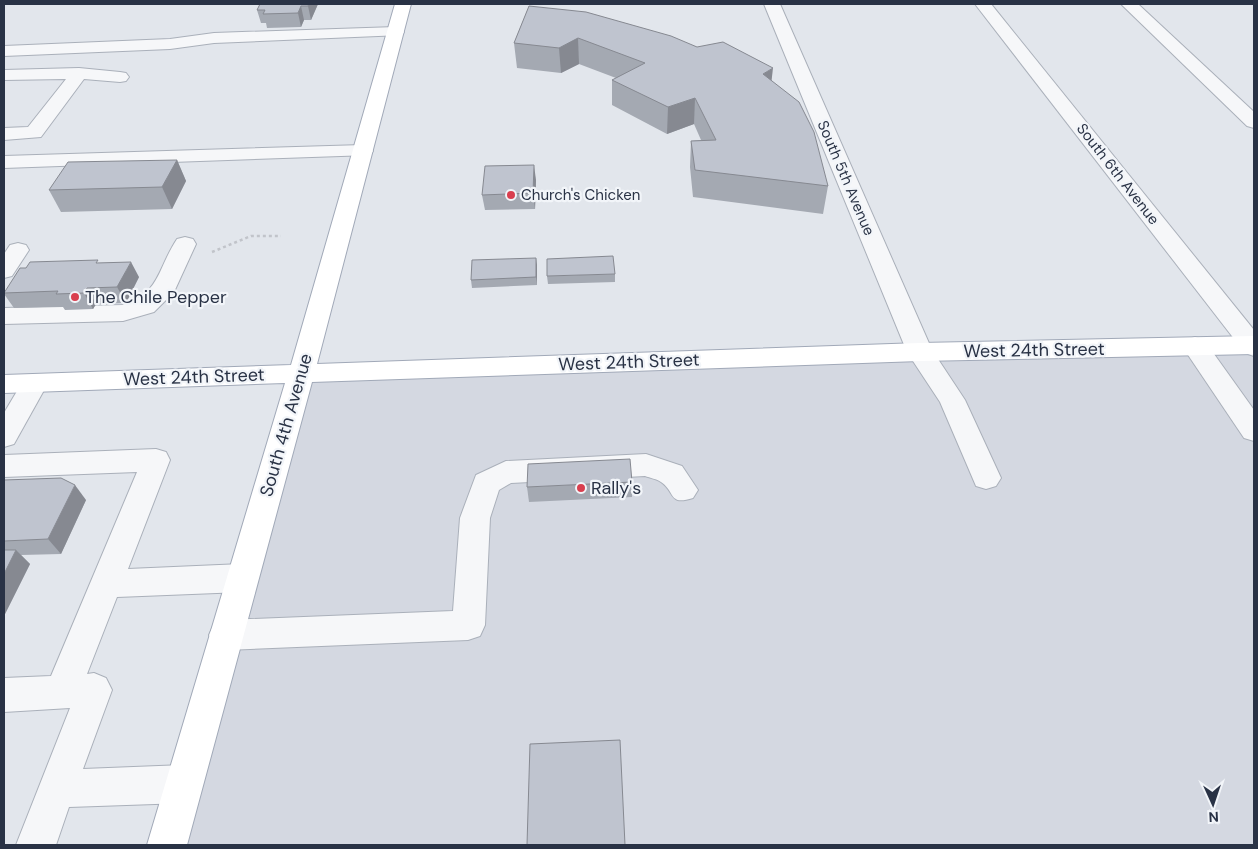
<svg xmlns="http://www.w3.org/2000/svg" width="1258" height="849" font-family="'DM Sans',sans-serif">
  <rect width="100%" height="100%" fill="#e2e6ec"/>
  <!-- built -->
  <polygon fill="#d4d8e1" points="1253,345 1254,347 1254,845 169,845 300,373"/>
  <g fill="none" stroke-linecap="round" stroke-linejoin="round">
    <defs>
      <g id="minor">
        <polygon points="764,4 780,4 932,350 965,400 1001,478 996,486 986,489 976,486 940,402 907,352"/>
        <polygon points="975,4 991,4 1254,330 1254,356 1245,353"/>
        <polygon points="1121,4 1138,4 1254,112 1254,128 1247,126"/>
        <polygon points="396,27 402,29 404,32 402,35 214,43 170,49 4,56 4,46 170,39 214,33"/>
        <polygon points="79,68 120,72 126,73 129,77 126,81 120,82 84,79 41,137 4,140 4,128 28,127 66,79 4,80 4,70"/>
        <polygon points="363,145 370,147 373,151 370,155 4,168 4,156"/>
        <path d="M 185,237 L 193,239 L 196,244 L 174,292 L 154,312 L 123,321 L 4,324 L 4,308 L 122,305 C 161,293 157,269 177,239 Z"/>
        <polygon points="18,243 26,245 29,250 12,276 4,278 4,254 10,245"/>
        <polygon points="1195,337 1204,340 1254,410 1254,441 1244,438 1182,346 1186,340"/>
        <polygon points="35,374 44,376 48,383 14,444 4,447 4,413 26,376"/>
        <polygon points="156,449 166,452 170,460 128,569 242,564 253,568 258,578 253,588 242,592 117,597 87,674 94,673 106,678 112,690 83,769 184,765 197,771 203,784 197,797 184,803 69,807 56,845 16,845 70,708 4,712 4,678 51,676 137,472 4,477 4,455"/>
        <path d="M 646,454 L 682,466 L 698,490 L 693,498 C 668,506 676,492 661,482 C 657,479 650,478 645,476 L 511,483 L 499,490 L 490,518 L 485,625 L 480,636 L 468,640 L 226,650 L 214,646 L 209,635 L 214,624 L 226,620 L 453,611 L 460,518 L 476,475 L 506,461 Z"/>
      </g>
      <polygon id="major" points="395,4 411,4 317,364 920,343 1254,336 1254,354 920,361 312,382 187,845 147,845 285,383 4,393 4,375 291,365"/>
    </defs>
    <!-- minor casing -->
    <use href="#minor" stroke="#aab0ba" stroke-width="2"/>
    <!-- major casing -->
    <use href="#major" stroke="#a1a9b8" stroke-width="2"/>
    <!-- path -->
    <polyline stroke="#c1c4ca" stroke-width="2.5" stroke-dasharray="3 3" stroke-linecap="butt" points="212,252 251,236 281,236"/>
    <!-- minor -->
    <use href="#minor" fill="#f6f7f9" fill-rule="evenodd"/>
    <!-- major -->
    <use href="#major" fill="#fff" fill-rule="evenodd"/>
  </g>
  <!-- wall -->
  <g fill="#a4a9b2">
    <polygon points="260,4 318,4 311,20 304,20 301,27 267,28 266,23 261,23 257,10"/>
    <polygon points="529,6 772,81 828,186 823,214 693,197 690,167 691,141 701,140 694,124 667,134 612,105 612,80 616,78 579,64 561,73 517,68 514,43"/>
    <polygon points="177,160 186,181 172,209 61,212 49,190"/>
    <polygon points="536,180 535,209 485,210 482,195"/>
    <polygon points="536,258 537,285 472,288 471,280"/>
    <polygon points="99,263 139,277 126,303 96,304 93,309 65,310 63,307 14,308 4,294 4,292"/>
    <polygon points="615,274 615,282 548,284 547,276"/>
    <polygon points="4,480 86,500 61,554 21,555 30,564 4,616"/>
    <polygon points="632,482 632,497 529,502 527,487"/>
  </g>
  <!-- shaded-wall -->
  <g fill="#868991">
    <polygon points="309,4 318,4 311,20 308,6"/>
    <polygon points="301,6 304,20 301,27 298,13"/>
    <polygon points="578,38 579,64 561,73 559,48"/>
    <polygon points="773,68 770,94 763,74"/>
    <polygon points="695,98 694,124 667,134 668,107"/>
    <polygon points="177,160 186,181 172,209 162,187"/>
    <polygon points="534,165 536,180 535,209 533,193"/>
    <polygon points="536,258 537,265 537,285 536,277"/>
    <polygon points="131,262 139,277 126,303 117,287"/>
    <polygon points="87,288 96,304 93,309 84,293"/>
    <polygon points="75,485 86,500 61,554 48,539"/>
    <polygon points="16,550 30,564 4,616 4,574"/>
  </g>
  <!-- building -->
  <g fill="#bfc4cf" stroke="#868991">
    <polygon points="260,4 309,4 308,6 301,6 298,13 263,14 265,10 257,10"/>
    <polygon points="529,6 586,12 671,36 697,47 723,42 773,68 763,74 799,102 814,132 828,186 695,170 691,141 716,140 695,98 668,107 612,80 645,63 578,38 559,48 514,43"/>
    <polygon points="177,160 162,187 49,190 68,162"/>
    <polygon points="534,165 533,193 482,195 485,166"/>
    <polygon points="613,256 615,274 547,276 547,259"/>
    <polygon points="536,258 536,277 471,280 472,260"/>
    <polygon points="98,260 96,263 131,262 117,287 87,288 84,293 56,294 58,291 4,293 20,268 26,268 30,262"/>
    <polygon points="630,459 632,482 527,487 528,464"/>
    <polygon points="61,478 75,485 48,539 4,541 4,480"/>
    <polygon points="4,550 16,550 4,574"/>
    <polygon points="620,740 625,845 527,845 530,744"/>
  </g>
  <!-- markers -->
  <g fill="#d93f4f" stroke="#f2f5f9" stroke-width="2">
    <circle cx="511" cy="195" r="5"/>
    <circle cx="75" cy="297" r="5"/>
    <circle cx="581" cy="488" r="5"/>
  </g>
  <g text-anchor="middle" stroke-width="4.5" stroke-linejoin="round" paint-order="stroke">
    <!-- far-street labels -->
    <g font-size="15" fill="#293245" stroke="#f2f5f9">
      <text transform="translate(1118 174) rotate(52)" y="5">South 6th Avenue</text>
      <text transform="translate(846 178) rotate(67)" y="5">South 5th Avenue</text>
    </g>
    <!-- far-poi labels -->
    <g font-size="15" fill="#293245" stroke="#f2f5f9" text-anchor="start">
      <text x="521" y="200">Church's Chicken</text>
    </g>
    <!-- poi labels -->
    <g font-size="18" fill="#293245" stroke="#f2f5f9" text-anchor="start">
      <text x="85" y="303">The Chile Pepper</text>
      <text x="591" y="494">Rally's</text>
    </g>
    <!-- street labels -->
    <g font-size="18" fill="#293245" stroke="#f2f5f9">
      <text transform="translate(1034 350) rotate(-1)" y="6">West 24th Street</text>
      <text transform="translate(629 362) rotate(-2)" y="6">West 24th Street</text>
      <text transform="translate(194 377) rotate(-2)" y="6">West 24th Street</text>
      <text transform="translate(286 425) rotate(-74)" y="6">South 4th Avenue</text>
    </g>
  </g>
  <!-- border -->
  <rect width="1258" height="849" fill="none" stroke="#293245" stroke-width="10"/>
  <!-- north arrow -->
  <g transform="translate(1213 804) rotate(177)" stroke="#f2f5f9" stroke-width="4" paint-order="stroke">
  <path d="M0-4L9 19L0 12L-9 19Z" fill="#293245"/>
  <text y="-8" font-size="14" font-weight="bold" text-anchor="middle" fill="#293245">N</text>
  </g>
</svg>
